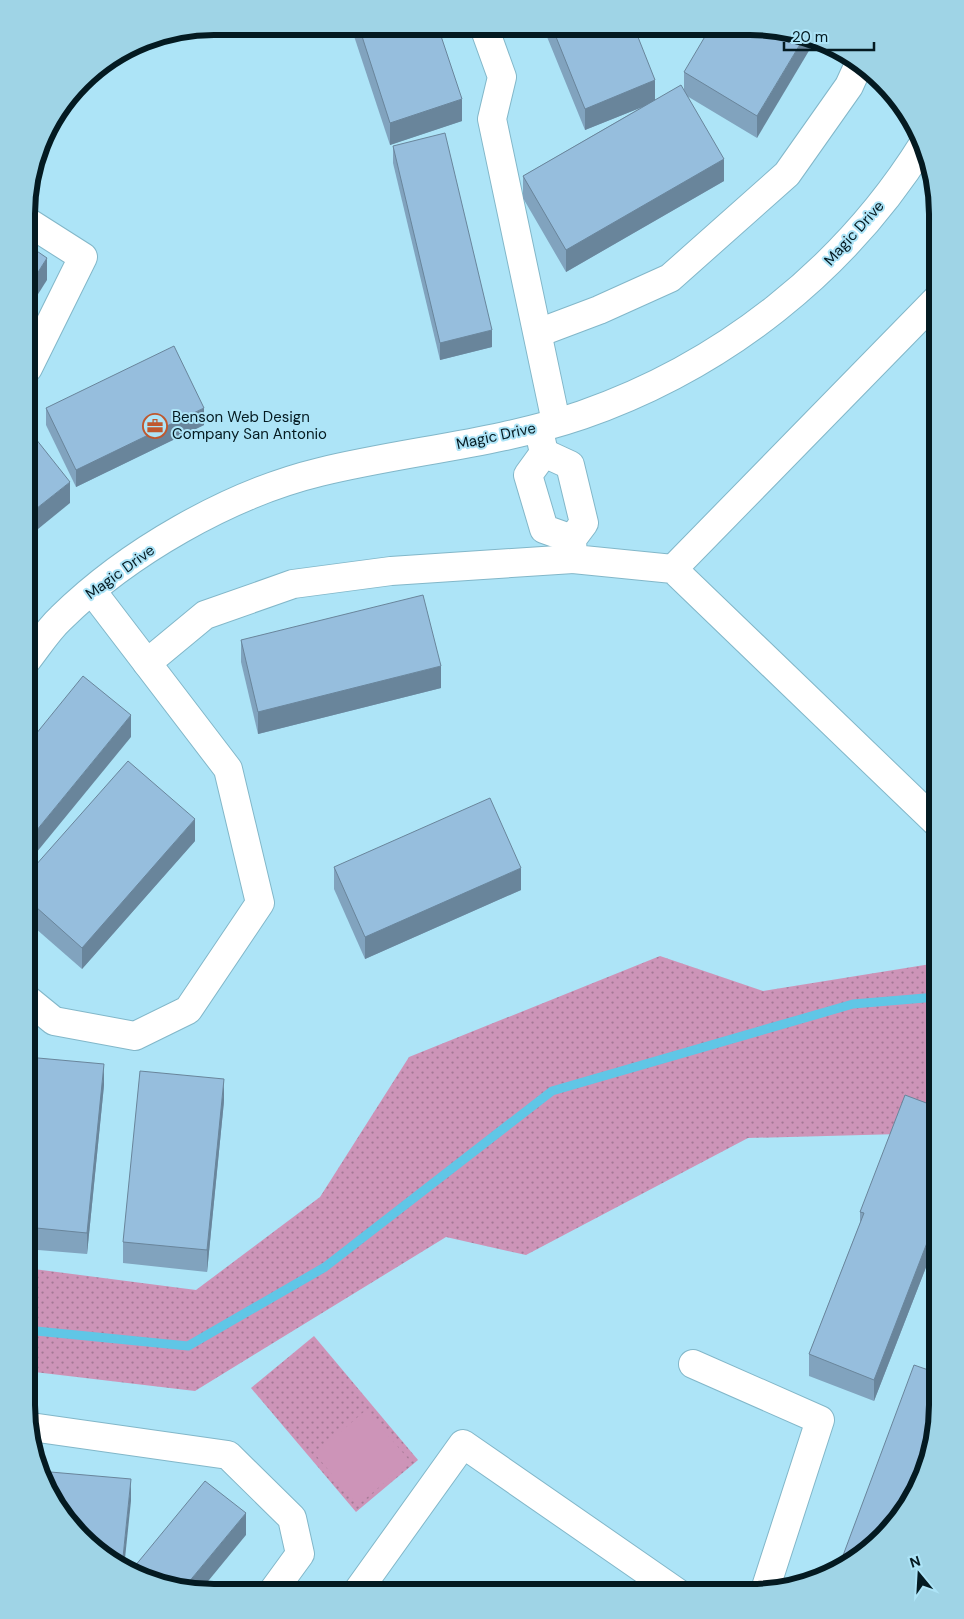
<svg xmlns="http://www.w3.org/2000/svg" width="964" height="1619" font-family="'DM Sans',sans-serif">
  <defs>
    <pattern id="grass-dots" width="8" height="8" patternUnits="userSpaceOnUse" patternTransform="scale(1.25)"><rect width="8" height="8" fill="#cd94b8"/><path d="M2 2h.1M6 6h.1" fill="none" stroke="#a47895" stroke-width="1.8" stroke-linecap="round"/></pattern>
  </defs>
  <rect width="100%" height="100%" fill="#ade4f7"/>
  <!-- grass -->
  <g fill="url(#grass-dots)">
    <polygon points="660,956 763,991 937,963 937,1133 748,1138 526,1255 446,1237 195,1391 26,1371 26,1268 196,1290 320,1197 409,1057"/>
    <polygon points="314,1336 418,1460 356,1512 251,1388"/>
  </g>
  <!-- pitch -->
  <polygon fill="#cd94b8" points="366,1410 410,1461 358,1505 315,1454"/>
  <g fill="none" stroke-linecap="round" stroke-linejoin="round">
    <!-- stream -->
    <polyline stroke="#60c6e6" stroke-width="9" points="26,1330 188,1346 325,1267 552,1091 853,1004 937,997"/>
    <defs>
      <g id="minor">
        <polyline points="484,27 502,77 492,119 556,422"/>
        <polyline points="538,333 599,310 670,278 787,174 849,86 860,62"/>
        <polyline points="28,368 83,257 28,222"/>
        <polyline points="540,435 544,453 528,475 544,529 572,539"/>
        <polyline points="544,453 570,465 584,523 572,539 573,559 673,569 938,824"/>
        <polyline points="673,569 938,298"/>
        <path d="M 27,660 C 38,646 48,630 61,618 C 127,553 229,494 320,472 C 406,451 497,444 582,415 C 723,366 845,270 924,143"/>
        <polyline points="147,663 205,615 293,584 391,571 573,559"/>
        <polyline points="27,999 54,1021 135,1036 188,1010 260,903 228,769 92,591"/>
        <polyline points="693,1364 820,1420 765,1590"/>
        <polyline points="31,1427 228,1455 292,1518 300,1554 273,1591"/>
        <polyline points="357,1592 463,1444 678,1593"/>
      </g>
    </defs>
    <!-- minor casing -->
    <use href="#minor" stroke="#82b7c9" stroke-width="30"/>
    <!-- minor -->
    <use href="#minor" stroke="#fff" stroke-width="28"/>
  </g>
  <!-- wall -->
  <g fill="#81a3be">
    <polygon points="351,27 438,27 462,121 390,145"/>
    <polygon points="543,27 634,27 655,100 684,91 684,72 775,28 757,138 687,96 724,181 566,272 523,198 523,176 642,107 585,130"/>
    <polygon points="393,146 492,347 440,360 393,163"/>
    <polygon points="46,408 204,425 76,487 46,425"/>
    <polygon points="241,640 441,688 258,734 241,662"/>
    <polygon points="195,841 82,969 27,921 27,875"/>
    <polygon points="334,867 521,890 365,959 334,889"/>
    <polygon points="27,1057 104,1085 87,1254 26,1249"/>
    <polygon points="224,1101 207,1272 123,1263 123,1242"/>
    <polygon points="937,1107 937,1239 874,1401 809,1376 809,1354 860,1223 860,1212"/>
  </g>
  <!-- shaded-wall -->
  <g fill="#69859b">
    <polygon points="805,36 816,39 757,138 757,116"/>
    <polygon points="655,80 655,102 585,130 585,109"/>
    <polygon points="462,99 462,121 390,145 390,123"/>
    <polygon points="724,159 724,181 566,272 566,250"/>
    <polygon points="33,223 33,245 28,253 28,231"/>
    <polygon points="47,258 47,280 28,310 28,288"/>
    <polygon points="492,330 492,347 440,360 440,343"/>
    <polygon points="204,408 204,425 76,487 76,470"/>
    <polygon points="70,482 70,503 27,538 27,516"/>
    <polygon points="441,666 441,688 258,734 258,712"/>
    <polygon points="131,715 131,737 27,864 27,842"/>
    <polygon points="195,819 195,841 82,969 82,948"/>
    <polygon points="521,868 521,890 365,959 365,937"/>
    <polygon points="104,1064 104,1085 87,1254 87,1233"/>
    <polygon points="224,1079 224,1101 207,1272 207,1250"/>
    <polygon points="937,1217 937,1239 874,1401 874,1380"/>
    <polygon points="131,1479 131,1501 124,1568 122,1567"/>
    <polygon points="246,1513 246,1535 200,1591 190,1591 183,1589"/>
  </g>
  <!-- building -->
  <g fill="#96bedd" stroke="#69859b">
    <polygon points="359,27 438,27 462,99 390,123"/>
    <polygon points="552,27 634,27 655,80 585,109"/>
    <polygon points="710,28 775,28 805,36 757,116 684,72"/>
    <polygon points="681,85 724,159 566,250 523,176"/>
    <polygon points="445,133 492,330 440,343 393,146"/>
    <polygon points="28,220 33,223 28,231"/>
    <polygon points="28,245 47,258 28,288"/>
    <polygon points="174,346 204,408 76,470 46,408"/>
    <polygon points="28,429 70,482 27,516"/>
    <polygon points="423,595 441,666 258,712 241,640"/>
    <polygon points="83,676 131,715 27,842 27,745"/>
    <polygon points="128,761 195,819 82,948 27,899 27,875"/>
    <polygon points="490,798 521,868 365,937 334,867"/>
    <polygon points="27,1057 104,1064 87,1233 26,1227"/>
    <polygon points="140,1071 224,1079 207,1250 123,1242"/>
    <polygon points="905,1095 937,1107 937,1217 874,1380 809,1354 864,1213 860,1212"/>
    <polygon points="914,1365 937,1373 937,1418 924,1477 899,1519 865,1554 838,1569"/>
    <polygon points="39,1471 131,1479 122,1567 99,1554 65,1519 40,1477"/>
    <polygon points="205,1481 246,1513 183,1589 142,1578 130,1572"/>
  </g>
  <!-- icons -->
  <defs>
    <symbol id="office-ring" viewBox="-11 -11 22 22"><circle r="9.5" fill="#ade4f7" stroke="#bf582e" stroke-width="1.5"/><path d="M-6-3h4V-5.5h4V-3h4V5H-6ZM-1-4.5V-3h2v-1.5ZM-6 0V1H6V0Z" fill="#bf582e"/></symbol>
  </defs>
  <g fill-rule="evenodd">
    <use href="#office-ring" x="141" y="412" width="28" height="28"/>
  </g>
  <g text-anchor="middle" stroke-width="4" stroke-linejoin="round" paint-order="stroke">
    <!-- street labels -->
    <g font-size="15" fill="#041a21" stroke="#ade4f7">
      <text transform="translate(854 233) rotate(-48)" y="5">Magic Drive</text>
      <text transform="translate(496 436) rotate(-12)" y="5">Magic Drive</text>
      <text transform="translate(120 572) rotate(-36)" y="5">Magic Drive</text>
    </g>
    <!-- poi labels -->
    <g font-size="15" fill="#041a21" stroke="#ade4f7" text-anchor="start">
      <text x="172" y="422">Benson Web Design<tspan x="172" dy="17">Company San Antonio</tspan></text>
    </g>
  </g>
  <!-- crop -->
  <path d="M0 0H964V1619H0ZM214 35H750A179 179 0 0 1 929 214V1405A179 179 0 0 1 750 1584H214A179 179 0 0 1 35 1405V214A179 179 0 0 1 214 35Z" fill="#9fd4e6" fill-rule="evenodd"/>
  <path fill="none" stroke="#041a21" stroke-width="6" d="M214 35H750A179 179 0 0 1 929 214V1405A179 179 0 0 1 750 1584H214A179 179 0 0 1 35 1405V214A179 179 0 0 1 214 35Z"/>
  <!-- north arrow -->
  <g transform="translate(919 1574) rotate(342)" stroke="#ade4f7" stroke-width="4" paint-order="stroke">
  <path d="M0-4L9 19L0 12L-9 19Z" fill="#041a21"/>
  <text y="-8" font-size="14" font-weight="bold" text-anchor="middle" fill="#041a21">N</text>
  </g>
  <!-- scale -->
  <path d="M784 42v8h90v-8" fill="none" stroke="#041a21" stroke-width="2.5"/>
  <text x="792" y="42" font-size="15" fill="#041a21" stroke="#ade4f7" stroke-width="4" paint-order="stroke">20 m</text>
</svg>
